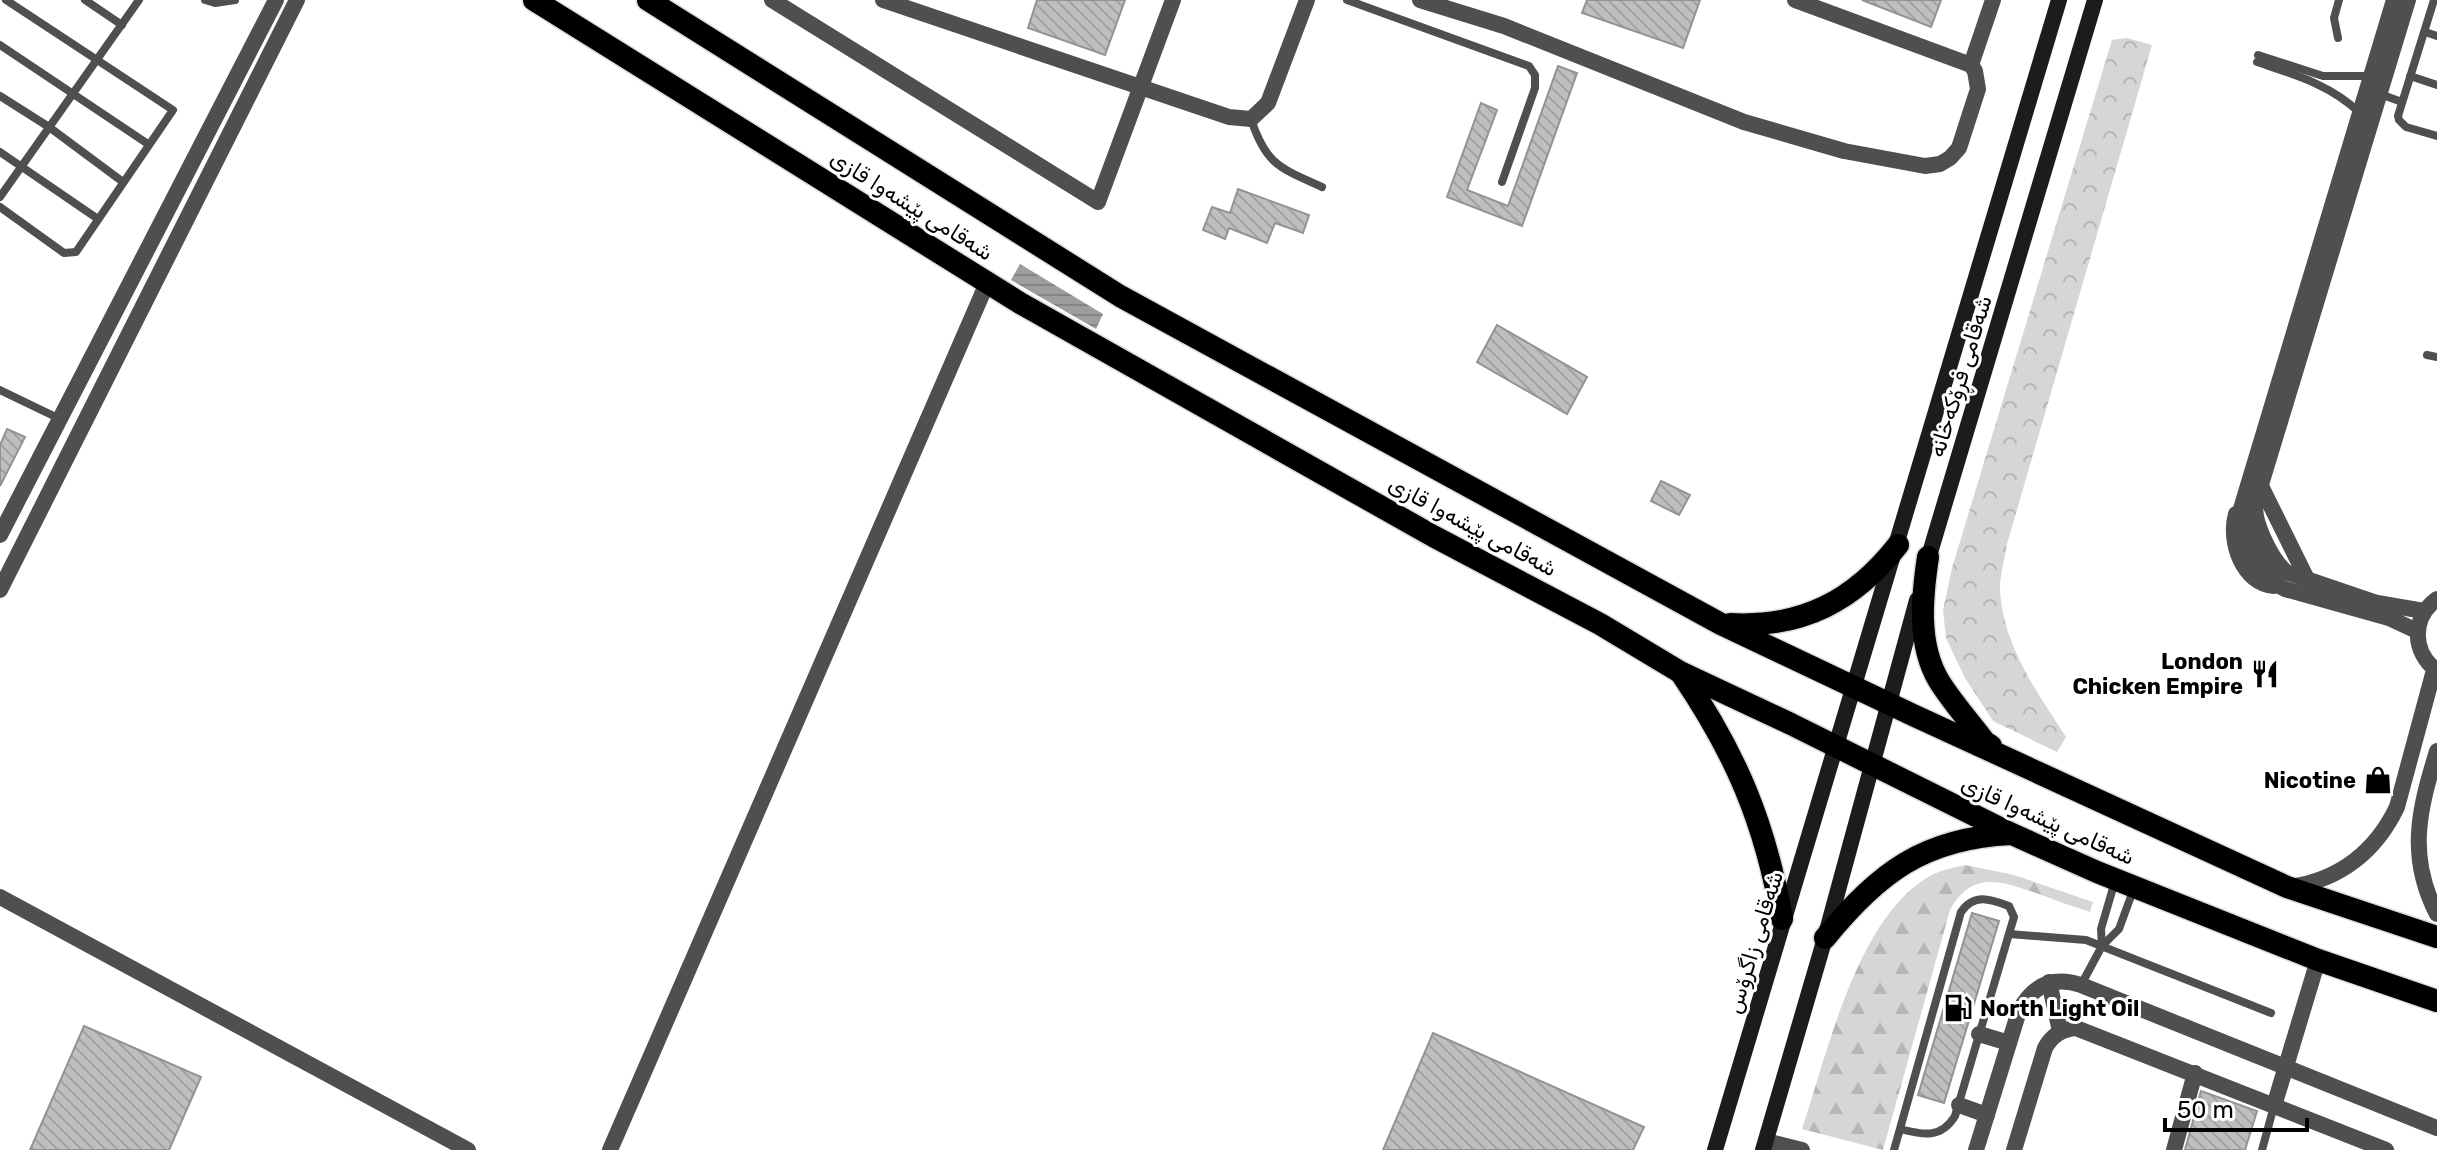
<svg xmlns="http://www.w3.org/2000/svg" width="2437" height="1150" font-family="Rubik,Vazirmatn,sans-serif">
  <defs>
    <pattern id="forest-firs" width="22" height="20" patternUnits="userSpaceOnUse" patternTransform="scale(2)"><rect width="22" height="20" fill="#d6d6d6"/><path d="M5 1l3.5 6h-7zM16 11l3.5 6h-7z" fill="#b6b6b6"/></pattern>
    <pattern id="park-crowns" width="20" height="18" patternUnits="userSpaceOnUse" patternTransform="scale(2)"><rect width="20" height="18" fill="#d6d6d6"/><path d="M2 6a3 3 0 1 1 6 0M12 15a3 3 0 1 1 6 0" fill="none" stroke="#b6b6b6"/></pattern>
    <pattern id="water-rules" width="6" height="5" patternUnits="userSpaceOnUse" patternTransform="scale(2)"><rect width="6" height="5" fill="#9d9d9d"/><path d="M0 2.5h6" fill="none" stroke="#858585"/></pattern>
    <pattern id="building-back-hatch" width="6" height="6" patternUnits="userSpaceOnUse" patternTransform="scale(2)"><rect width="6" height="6" fill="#bfbfbf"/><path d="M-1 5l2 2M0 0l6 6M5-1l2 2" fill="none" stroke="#a2a2a2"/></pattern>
  </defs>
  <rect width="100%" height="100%" fill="#fff"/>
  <!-- forest -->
  <path fill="url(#forest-firs)" d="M 1965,865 L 2014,875 L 2093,902 L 2090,912 C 2072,906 2054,900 2036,893 C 2001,881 1972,870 1950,910 L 1883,1150 L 1802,1129 C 1827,1054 1856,923 1925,879 C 1937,871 1951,868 1965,865 Z"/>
  <!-- park -->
  <path fill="url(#park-crowns)" d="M 2127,38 L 2152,45 L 2007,544 C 2005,558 2000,574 2000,588 C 2002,644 2037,692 2066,737 L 2057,752 L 1993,721 L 1965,678 L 1946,638 L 1943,610 L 1952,568 L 2112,40 Z"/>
  <!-- water -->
  <polygon fill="url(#water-rules)" points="1020,264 1103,314 1096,329 1011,280"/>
  <!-- building -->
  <g fill="url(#building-back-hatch)" stroke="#939393" stroke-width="2">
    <polygon points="1037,0 1125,0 1105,55 1028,28"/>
    <polygon points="1587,0 1700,0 1683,48 1582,13"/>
    <polygon points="1862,0 1941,0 1931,27"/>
    <polygon points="1558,66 1577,73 1522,226 1447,197 1481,103 1497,110 1467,190 1508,206"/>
    <polygon points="1238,189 1309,215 1303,233 1275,223 1267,243 1229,228 1225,239 1203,230 1212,207 1230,213"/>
    <polygon points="1497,325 1587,377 1567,414 1477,362"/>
    <polygon points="7,429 25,437 0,486 0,445"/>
    <polygon points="1661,481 1690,495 1679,515 1651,501"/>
    <polygon points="1972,913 1999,921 1944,1103 1918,1095"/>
    <polygon points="84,1026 201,1077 169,1150 30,1150"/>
    <polygon points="1433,1033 1644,1127 1633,1150 1383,1150"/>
    <polygon points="2201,1091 2257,1111 2245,1150 2185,1150"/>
  </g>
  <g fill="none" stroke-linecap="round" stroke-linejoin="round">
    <defs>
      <g id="trunk">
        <polyline points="534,0 1020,303 1433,536 1600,624 1680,672 1791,724 2012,834 2097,872 2318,960 2437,1001"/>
        <polyline points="648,0 1120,296 1721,624 1915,716 2287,887 2437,937"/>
        <path d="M 1928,557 C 1922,597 1917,644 1939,681 C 1952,702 1970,722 1985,742 L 1991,746"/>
        <path d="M 1730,624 C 1802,628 1854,601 1898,545"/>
        <path d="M 1681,673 C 1736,754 1765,822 1782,919"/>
        <path d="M 1825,938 C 1878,873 1924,838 2011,834"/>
      </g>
    </defs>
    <!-- trunk casing -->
    <use href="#trunk" stroke="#dbdbdb" stroke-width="25"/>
    <!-- service -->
    <g stroke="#4f4f4f" stroke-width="8">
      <polyline points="85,0 122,25"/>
      <polyline points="205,0 215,3 235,0"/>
      <polyline points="1347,0 1529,66 1535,75 1535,88 1502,182"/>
      <polyline points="2434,0 2398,116 2399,120 2406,127 2437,136"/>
      <polyline points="2425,32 2437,36"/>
      <polyline points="2338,38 2334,18 2339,0"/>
      <polyline points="0,45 148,144"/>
      <polyline points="2258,55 2323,76 2370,76"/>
      <path d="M 2257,62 C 2295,75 2329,84 2359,112"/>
      <polyline points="2410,76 2437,85"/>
      <polyline points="2380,94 2402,102"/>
      <polyline points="0,96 49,127 123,182"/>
      <path d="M 1251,119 C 1266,165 1280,168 1322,187"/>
      <polyline points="0,152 98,219"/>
      <polyline points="0,197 139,0"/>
      <polyline points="0,207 64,253 76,252 173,110 6,0"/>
      <polyline points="2427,355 2437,357"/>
      <polyline points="0,390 60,419"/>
      <polyline points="2009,934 2086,940 2271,1013"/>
      <polyline points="2102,946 2101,929 2115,881"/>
      <polyline points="2081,985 2102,946 2119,929 2134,888"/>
      <path d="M 1894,1150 L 1961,912 C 1974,893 1990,899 2009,906 L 2014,917 L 1955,1116 C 1941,1139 1923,1135 1900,1129"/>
      <polyline points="2262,1150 2274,1106"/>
    </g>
    <!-- minor -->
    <g stroke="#4f4f4f" stroke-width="16">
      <polyline points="772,0 1098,202 1173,0"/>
      <polyline points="883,0 1229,117 1251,119 1268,103 1307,0"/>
      <polyline points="1420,0 1504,26 1744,122 1844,151 1925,166 1940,164 1950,158 1959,148 1978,89 1975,71 1971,65 1993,0"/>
      <polyline points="1795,0 1971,65"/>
      <path d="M 2394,0 L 2240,512 C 2242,536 2263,579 2285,589 L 2389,618 L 2417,631"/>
      <path d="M 2408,0 L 2256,501 C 2251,520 2272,560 2286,572 L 2377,603 L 2424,611"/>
      <polyline points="2262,488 2308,581"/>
      <path d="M 2236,514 C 2228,542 2243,584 2274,586"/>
      <polyline points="0,535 276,0"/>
      <polyline points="0,590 297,0"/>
      <path d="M 2437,599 C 2411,618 2412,652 2437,671"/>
      <path d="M 2437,751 C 2419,810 2407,856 2437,914"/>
      <path d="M 2290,887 C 2340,880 2376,851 2397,807 L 2434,670"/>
      <polyline points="0,897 468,1150"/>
      <polyline points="1766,1141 1802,1150"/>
      <polyline points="610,1150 987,283"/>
      <polyline points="2174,1150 2195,1073"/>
    </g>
    <!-- tertiary -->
    <g stroke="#4f4f4f" stroke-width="16">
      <polyline points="2049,982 2060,1031"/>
      <polyline points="1979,1034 2009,1043"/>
      <polyline points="1959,1105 1987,1115"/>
      <polyline points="2274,1106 2318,960"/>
      <path d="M 1976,1150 L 2019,1011 C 2033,985 2053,976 2081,985 L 2437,1128"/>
      <path d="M 2014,1150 L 2045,1048 C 2052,1035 2062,1029 2076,1028 L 2386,1150"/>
    </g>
    <!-- secondary -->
    <g stroke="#1c1c1c" stroke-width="16">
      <polyline points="1926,566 2095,0"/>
      <polyline points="1715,1150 2059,0"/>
      <polyline points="1763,1150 1825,938 1917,600"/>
    </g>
    <!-- trunk -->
    <use href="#trunk" stroke="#000" stroke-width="22"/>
  </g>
  <!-- icons -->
  <defs>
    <symbol id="restaurant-bare" viewBox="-9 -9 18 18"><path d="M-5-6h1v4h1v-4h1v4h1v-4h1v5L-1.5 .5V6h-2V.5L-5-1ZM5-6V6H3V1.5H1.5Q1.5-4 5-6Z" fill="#000" stroke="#fff" stroke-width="2.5" paint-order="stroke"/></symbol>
    <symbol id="shop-bare" viewBox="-9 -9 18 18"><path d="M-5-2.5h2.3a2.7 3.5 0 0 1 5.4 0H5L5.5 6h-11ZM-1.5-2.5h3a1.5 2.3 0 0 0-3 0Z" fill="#000" stroke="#fff" stroke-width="2.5" paint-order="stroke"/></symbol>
    <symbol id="fuel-bare" viewBox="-9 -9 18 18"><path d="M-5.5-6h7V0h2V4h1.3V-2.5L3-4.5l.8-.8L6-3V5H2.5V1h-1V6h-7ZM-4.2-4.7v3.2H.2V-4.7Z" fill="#000" stroke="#fff" stroke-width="2.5" paint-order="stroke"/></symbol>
  </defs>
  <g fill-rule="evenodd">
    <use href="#restaurant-bare" x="2245" y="654" width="40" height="40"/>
    <use href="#shop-bare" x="2358" y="760" width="40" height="40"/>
    <use href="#fuel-bare" x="1938" y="988" width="40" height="40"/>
  </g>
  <g text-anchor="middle" stroke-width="6" stroke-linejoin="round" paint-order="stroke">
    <!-- street labels -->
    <g font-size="22" fill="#000" stroke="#fff">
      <text transform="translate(912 205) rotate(32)" y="8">شەقامی پێشەوا قازی</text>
      <text transform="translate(1960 376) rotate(-73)" y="8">شەقامی فڕۆکەخانە</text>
      <text transform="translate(1473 526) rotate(28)" y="8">شەقامی پێشەوا قازی</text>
      <text transform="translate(2048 820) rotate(24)" y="8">شەقامی پێشەوا قازی</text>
      <text transform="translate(1754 942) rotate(-73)" y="8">شەقامی زاگرۆس</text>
    </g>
    <!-- poi labels -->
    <g font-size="22" font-weight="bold" fill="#000" stroke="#fff" text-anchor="end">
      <text x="2243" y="669">London<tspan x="2243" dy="25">Chicken Empire</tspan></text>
      <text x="2356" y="788">Nicotine</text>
      <text x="1980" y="1016" text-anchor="start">North Light Oil</text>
    </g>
  </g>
  <!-- scale -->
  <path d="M2165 1118v12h142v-12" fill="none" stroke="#000000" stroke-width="4"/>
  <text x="2177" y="1118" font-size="24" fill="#000000" stroke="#ffffff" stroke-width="6" paint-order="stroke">50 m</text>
</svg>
